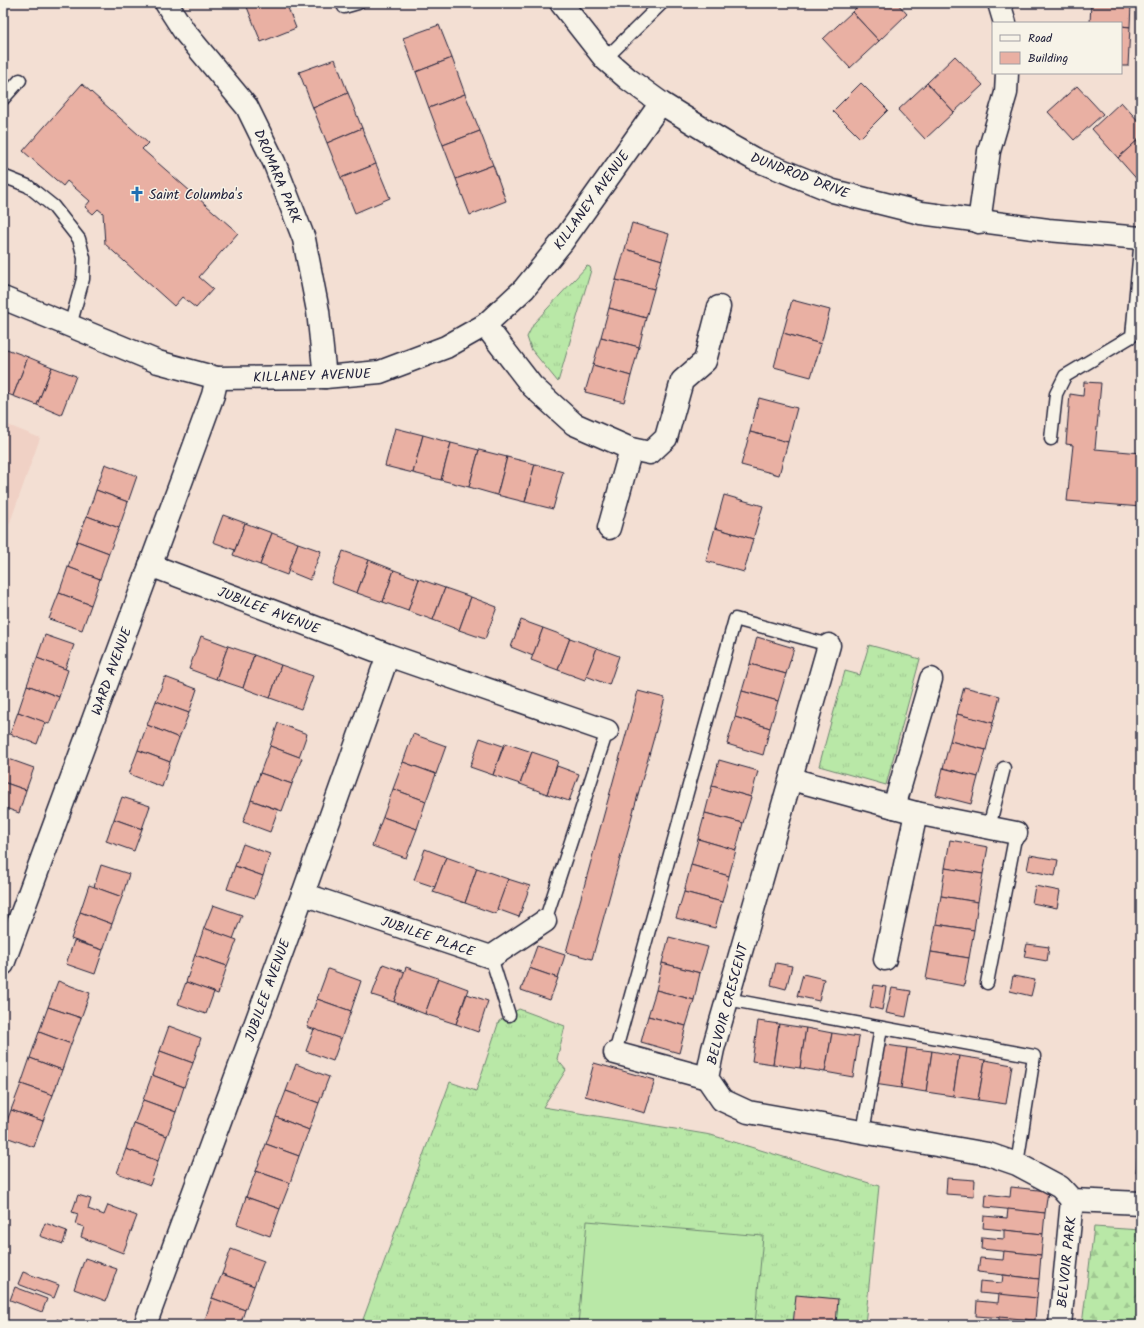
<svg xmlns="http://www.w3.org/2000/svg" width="1144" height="1328" font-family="Kalam,sans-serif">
  <defs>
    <pattern id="grass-tufts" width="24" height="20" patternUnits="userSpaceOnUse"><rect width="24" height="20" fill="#b9e8a7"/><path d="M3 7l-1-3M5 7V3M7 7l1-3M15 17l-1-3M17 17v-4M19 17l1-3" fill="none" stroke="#9fc791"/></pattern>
    <pattern id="forest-firs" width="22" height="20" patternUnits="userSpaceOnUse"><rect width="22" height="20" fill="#b9e8a7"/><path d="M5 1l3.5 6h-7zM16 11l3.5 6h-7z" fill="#9fc791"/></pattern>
  </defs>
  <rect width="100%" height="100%" fill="#f3dfd3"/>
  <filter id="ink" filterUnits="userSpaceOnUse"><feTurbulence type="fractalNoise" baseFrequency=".025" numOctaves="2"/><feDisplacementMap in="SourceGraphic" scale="8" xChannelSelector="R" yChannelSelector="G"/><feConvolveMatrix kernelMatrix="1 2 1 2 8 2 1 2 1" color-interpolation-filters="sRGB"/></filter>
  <g filter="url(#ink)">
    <!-- built -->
    <polygon fill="#f0d1c5" points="3,423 40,438 3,542"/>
    <!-- grass -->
    <g fill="url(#grass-tufts)" stroke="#6e8571">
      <polygon points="587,266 590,267 591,270 558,382 531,349 527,337 534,323"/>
      <polygon points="869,645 920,659 886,785 819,766 845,671 860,675"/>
      <polygon points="519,1009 565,1026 557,1059 566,1070 543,1107 711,1135 879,1186 865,1325 361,1325 450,1082 476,1091 499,1021"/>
    </g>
    <!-- forest -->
    <polygon fill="url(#forest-firs)" stroke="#6e8571" points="1094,1227 1141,1230 1141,1325 1082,1325"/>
    <!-- pitch -->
    <polygon fill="#b9e8a7" stroke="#6e8571" points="587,1221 763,1236 755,1325 578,1325"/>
    <!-- building -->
    <g fill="#e9b0a3" stroke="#22223b">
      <polygon points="245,3 257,3 247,7"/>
      <polygon points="257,3 286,3 296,28 261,42 247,7"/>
      <polygon points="861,3 897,3 907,14 879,41 852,12"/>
      <polygon points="1091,3 1131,3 1130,27 1121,26 1121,23 1090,23"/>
      <polygon points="852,12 879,41 850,68 823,39"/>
      <polygon points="439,25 452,58 416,72 403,38"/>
      <polygon points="1121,26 1130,27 1128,66 1121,66"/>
      <polygon points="955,56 983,85 954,112 927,83"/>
      <polygon points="452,58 465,94 429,108 416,72"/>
      <polygon points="335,59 348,93 313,108 299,72"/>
      <polygon points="861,83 888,110 860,138 833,111"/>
      <polygon points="927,83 954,112 925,139 898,110"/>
      <polygon points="82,84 148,143 142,149 238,233 199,277 213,289 196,308 182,297 174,306 105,244 103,213 98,209 93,214 85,207 90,201 67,181 63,186 23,151"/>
      <polygon points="1077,86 1103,114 1074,140 1048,112"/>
      <polygon points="348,93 362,128 327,143 313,108"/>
      <polygon points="465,94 480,131 443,145 429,108"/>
      <polygon points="1121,102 1141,124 1141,137 1118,158 1092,129"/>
      <polygon points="362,128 376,164 341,178 327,143"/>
      <polygon points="480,131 493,165 456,179 443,145"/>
      <polygon points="1141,137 1141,184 1118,158"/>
      <polygon points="376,164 390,198 355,213 341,178"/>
      <polygon points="493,165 506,201 470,215 456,179"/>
      <polygon points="632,223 669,234 662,260 625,249"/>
      <polygon points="625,249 662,260 654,289 616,280"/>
      <polygon points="616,280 654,289 646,318 609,308"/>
      <polygon points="792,300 830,310 821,344 783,333"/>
      <polygon points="609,308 646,318 639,347 601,337"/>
      <polygon points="783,333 821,344 811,377 774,367"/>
      <polygon points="601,337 639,347 631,376 593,365"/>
      <polygon points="4,348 28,357 13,396 3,392 3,351"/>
      <polygon points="28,357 52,367 37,405 13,396"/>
      <polygon points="593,365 631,376 624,402 585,392"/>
      <polygon points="52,367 76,376 61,415 37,405"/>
      <polygon points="1084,382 1101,383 1095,449 1141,453 1141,507 1067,501 1073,445 1066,444 1070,394 1083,396"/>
      <polygon points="759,398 797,408 788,442 750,432"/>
      <polygon points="395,428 423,435 413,473 385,466"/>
      <polygon points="750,432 788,442 779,475 741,465"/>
      <polygon points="423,435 451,443 441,480 413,473"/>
      <polygon points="451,443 479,450 469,487 441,480"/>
      <polygon points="479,450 507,457 497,495 469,487"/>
      <polygon points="507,457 535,464 525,502 497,495"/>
      <polygon points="105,464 137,476 128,502 96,490"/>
      <polygon points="535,464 563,472 553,509 525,502"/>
      <polygon points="96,490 128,502 119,528 87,516"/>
      <polygon points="724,495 763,506 753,539 715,528"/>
      <polygon points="223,515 245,523 235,550 213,542"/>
      <polygon points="87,516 119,528 109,553 77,541"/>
      <polygon points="245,523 272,533 260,565 233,555"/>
      <polygon points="715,528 753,539 744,572 706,561"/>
      <polygon points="272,533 298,543 287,575 260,565"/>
      <polygon points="77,541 109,553 100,579 68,567"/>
      <polygon points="298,543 321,551 310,580 288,571"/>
      <polygon points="343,551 369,560 357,593 331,583"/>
      <polygon points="369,560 394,570 383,602 357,593"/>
      <polygon points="68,567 100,579 91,605 59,593"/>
      <polygon points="394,570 419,579 408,611 383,602"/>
      <polygon points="419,579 445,588 433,620 408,611"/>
      <polygon points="445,588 471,597 459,630 433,620"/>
      <polygon points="59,593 91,605 82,630 49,619"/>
      <polygon points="471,597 497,607 485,639 459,630"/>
      <polygon points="521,620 543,628 533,656 511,647"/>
      <polygon points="543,628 570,638 558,670 531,660"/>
      <polygon points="45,635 74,645 65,669 37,658"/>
      <polygon points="201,636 228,646 216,679 189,669"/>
      <polygon points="757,637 794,648 786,674 750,664"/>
      <polygon points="570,638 597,648 585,680 558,670"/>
      <polygon points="228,646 254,655 243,688 216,679"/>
      <polygon points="597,648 619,656 609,685 586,676"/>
      <polygon points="254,655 281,665 270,698 243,688"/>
      <polygon points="37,658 68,670 59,697 27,685"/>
      <polygon points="750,664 786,674 778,701 742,691"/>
      <polygon points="281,665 313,676 301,709 270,698"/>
      <polygon points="165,677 197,689 189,713 156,701"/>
      <polygon points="27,685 59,697 49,724 18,712"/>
      <polygon points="964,687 1000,696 993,723 957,714"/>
      <polygon points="638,691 665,698 592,959 566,952"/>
      <polygon points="742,691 778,701 770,728 735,717"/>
      <polygon points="156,701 189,713 179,738 147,725"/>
      <polygon points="18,712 45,722 37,744 10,734"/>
      <polygon points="957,714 993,723 986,750 950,741"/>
      <polygon points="735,717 770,728 763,755 727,744"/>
      <polygon points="278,723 307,734 299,757 270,746"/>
      <polygon points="147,725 179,738 170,762 138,750"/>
      <polygon points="413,734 446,746 436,774 403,762"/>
      <polygon points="480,738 503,746 493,775 470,767"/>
      <polygon points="950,741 986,750 978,777 943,768"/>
      <polygon points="505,743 532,752 520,784 493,775"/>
      <polygon points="270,746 302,758 292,784 260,773"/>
      <polygon points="138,750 170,762 162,787 129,774"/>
      <polygon points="532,752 558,761 547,794 520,784"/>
      <polygon points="6,758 34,768 26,790 3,782 3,767"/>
      <polygon points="719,760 758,771 751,797 712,786"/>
      <polygon points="403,762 436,774 426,801 393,789"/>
      <polygon points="557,766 579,774 569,801 547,794"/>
      <polygon points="943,768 978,777 971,804 936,795"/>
      <polygon points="260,773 292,784 282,811 251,800"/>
      <polygon points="3,782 26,790 19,813 3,807"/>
      <polygon points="712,786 751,797 743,823 705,813"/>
      <polygon points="393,789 426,801 417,829 383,817"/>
      <polygon points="122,797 150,806 142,829 114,819"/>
      <polygon points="251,800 278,810 270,832 243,822"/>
      <polygon points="705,813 743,823 736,850 698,839"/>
      <polygon points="383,817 417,829 406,858 372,846"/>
      <polygon points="114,819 142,829 134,851 106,841"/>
      <polygon points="3,829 6,830 3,839"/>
      <polygon points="698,839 736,850 729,876 691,865"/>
      <polygon points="950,840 988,847 983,874 945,868"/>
      <polygon points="243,844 270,854 263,876 235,866"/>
      <polygon points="425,849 446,857 435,887 414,880"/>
      <polygon points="1030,855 1058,860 1055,876 1027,870"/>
      <polygon points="446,857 477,868 465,903 433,892"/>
      <polygon points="101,865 129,874 122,897 94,887"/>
      <polygon points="691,865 729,876 722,902 684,892"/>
      <polygon points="235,866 263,876 255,898 227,889"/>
      <polygon points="477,868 508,879 496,914 465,903"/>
      <polygon points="945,868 983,874 978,902 941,896"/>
      <polygon points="508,879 530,886 519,917 497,909"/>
      <polygon points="89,885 122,897 112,924 80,912"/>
      <polygon points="1035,886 1060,891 1057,908 1032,903"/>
      <polygon points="684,892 722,902 715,928 676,918"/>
      <polygon points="941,896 978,902 974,930 936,924"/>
      <polygon points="213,905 242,915 233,939 204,928"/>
      <polygon points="80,912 112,924 103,950 71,939"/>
      <polygon points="936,924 974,930 969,958 931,952"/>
      <polygon points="204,928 237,940 227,966 195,955"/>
      <polygon points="669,937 708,947 700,973 662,963"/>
      <polygon points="74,941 103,950 95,974 66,964"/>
      <polygon points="1027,944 1049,947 1047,961 1024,957"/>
      <polygon points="537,946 565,955 558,978 529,968"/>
      <polygon points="931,952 969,958 964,986 926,979"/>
      <polygon points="195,955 227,966 218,994 186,982"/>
      <polygon points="662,963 700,973 694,1000 656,990"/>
      <polygon points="776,963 792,966 786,989 771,985"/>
      <polygon points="383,964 405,972 394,1002 372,995"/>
      <polygon points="406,967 438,978 425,1014 394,1002"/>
      <polygon points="529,968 558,978 550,1000 521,990"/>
      <polygon points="328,969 361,981 351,1011 317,999"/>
      <polygon points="803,974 824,979 819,1001 797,996"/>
      <polygon points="1013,976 1035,980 1031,996 1010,991"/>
      <polygon points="438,978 468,989 456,1024 425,1014"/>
      <polygon points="58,981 90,993 81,1018 48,1007"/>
      <polygon points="186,982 214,992 206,1014 178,1004"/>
      <polygon points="874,985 886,987 882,1010 870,1007"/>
      <polygon points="892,988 911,991 906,1017 886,1013"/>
      <polygon points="656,990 694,1000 686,1026 648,1016"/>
      <polygon points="467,994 488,1001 478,1032 456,1024"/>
      <polygon points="317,999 351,1011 341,1039 307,1027"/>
      <polygon points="48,1007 81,1018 71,1044 39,1032"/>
      <polygon points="648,1016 686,1026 679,1053 641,1042"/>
      <polygon points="758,1021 779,1024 773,1064 752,1061"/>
      <polygon points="779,1024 806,1028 800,1068 773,1064"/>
      <polygon points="169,1026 201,1038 193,1063 160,1051"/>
      <polygon points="806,1028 832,1033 825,1072 800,1068"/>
      <polygon points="314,1029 341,1039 333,1061 306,1051"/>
      <polygon points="39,1032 71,1044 62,1070 30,1058"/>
      <polygon points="832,1033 859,1037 853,1077 825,1072"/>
      <polygon points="880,1044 907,1048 901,1088 874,1084"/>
      <polygon points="907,1048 932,1051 926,1092 901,1088"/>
      <polygon points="160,1051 193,1063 184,1087 152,1075"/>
      <polygon points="932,1051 959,1056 953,1096 926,1092"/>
      <polygon points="959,1056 985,1060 978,1100 953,1096"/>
      <polygon points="30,1058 62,1070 53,1095 21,1084"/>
      <polygon points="985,1060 1012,1065 1006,1104 978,1100"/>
      <polygon points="594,1063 655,1080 645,1113 585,1096"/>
      <polygon points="296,1064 329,1077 319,1103 286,1091"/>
      <polygon points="152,1075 184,1087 176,1112 143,1100"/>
      <polygon points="21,1084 53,1095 43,1121 11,1110"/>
      <polygon points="286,1091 319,1103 309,1130 276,1117"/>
      <polygon points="143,1100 176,1112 167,1136 134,1124"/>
      <polygon points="11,1110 43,1121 34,1147 3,1136 3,1132"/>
      <polygon points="276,1117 309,1130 299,1156 266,1144"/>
      <polygon points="134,1124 167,1136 158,1161 126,1149"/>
      <polygon points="1141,1125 1141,1143 1139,1143"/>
      <polygon points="1139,1143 1141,1143 1141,1173 1136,1172"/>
      <polygon points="266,1144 299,1156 290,1183 256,1171"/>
      <polygon points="126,1149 158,1161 150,1185 117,1173"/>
      <polygon points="256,1171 290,1183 280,1209 246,1197"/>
      <polygon points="947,1178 975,1180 974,1196 946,1194"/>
      <polygon points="1011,1187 1048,1191 1045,1213 985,1207 986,1194 1010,1197"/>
      <polygon points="78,1195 91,1199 88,1209 104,1215 108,1205 137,1216 123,1253 81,1237 84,1227 75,1224 78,1214 72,1212"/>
      <polygon points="246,1197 280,1209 270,1236 237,1224"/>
      <polygon points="1008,1209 1045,1213 1043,1234 983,1228 984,1216 1007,1218"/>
      <polygon points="45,1223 67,1231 63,1244 40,1236"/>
      <polygon points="1004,1230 1043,1234 1041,1255 981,1249 982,1237 1004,1239"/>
      <polygon points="231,1249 264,1261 254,1286 222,1274"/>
      <polygon points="1004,1251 1041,1255 1039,1279 978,1272 980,1258 1003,1260"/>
      <polygon points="85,1258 117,1269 106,1301 74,1289"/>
      <polygon points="23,1272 59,1285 54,1298 18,1284"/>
      <polygon points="222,1274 254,1286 245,1310 212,1298"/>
      <polygon points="1003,1275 1039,1279 1037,1298 979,1293 980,1281 1002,1283"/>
      <polygon points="15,1287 47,1299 42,1312 10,1300"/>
      <polygon points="999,1294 1037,1298 1035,1320 976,1316 977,1301 998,1303"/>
      <polygon points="796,1295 838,1299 836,1325 793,1325"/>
      <polygon points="212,1298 245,1310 240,1325 210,1325 204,1323"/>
      <polygon points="999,1317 1035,1320 1035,1325 999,1325"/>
      <polygon points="57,1319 74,1325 55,1325"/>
    </g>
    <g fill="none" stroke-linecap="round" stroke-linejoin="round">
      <defs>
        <g id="lane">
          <polyline points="342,3 344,7 358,3"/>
          <polyline points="605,59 662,3"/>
          <polyline points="3,99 20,80"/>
          <polyline points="3,176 28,186 53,206 79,239 84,258 83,279 70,326"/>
          <polyline points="1051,439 1056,394 1065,376 1132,336 1141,238"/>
          <polyline points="989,827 1004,768"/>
          <polyline points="545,921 607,731"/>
          <polyline points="491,957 509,1015"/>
          <polyline points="987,983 1016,833"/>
          <polyline points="727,999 1034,1056 1017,1164"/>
          <polyline points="615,1053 735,619 829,645"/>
          <polyline points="863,1132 881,1028"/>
        </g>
        <g id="street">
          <polyline points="166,3 184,31 247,107 274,162 304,239 318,311 325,377"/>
          <polyline points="561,3 605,59 628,79 661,103 729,145 754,159 833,191 921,213 1048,230 1141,238"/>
          <polyline points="999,3 1005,23"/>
          <polyline points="979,222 989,151 1006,93 1007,73"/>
          <polyline points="3,298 158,362 217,378 325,377 380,372 446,347 469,334 485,325 524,289 563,241 661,103"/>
          <polyline points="485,325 532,386 574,424 631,449 650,453 666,438 682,381 705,361 719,307"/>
          <polyline points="609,528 631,449"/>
          <polyline points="150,565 388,655 607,731"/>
          <polyline points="829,645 713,1049 707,1078 722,1100 748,1112 988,1154 1017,1164 1060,1187 1072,1200 1141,1203"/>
          <polyline points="791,779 916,813 1016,833"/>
          <polyline points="894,807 931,679"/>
          <polyline points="303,894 491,957 545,921"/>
          <polyline points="885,959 916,813"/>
          <polyline points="3,964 194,447 213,395 217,378"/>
          <polyline points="615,1053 707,1078"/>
          <polyline points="145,1325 303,894 388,655"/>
          <polyline points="1060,1325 1072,1200"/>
        </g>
      </defs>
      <!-- lane casing -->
      <use href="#lane" stroke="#22223b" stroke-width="15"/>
      <!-- street casing -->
      <use href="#street" stroke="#22223b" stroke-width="25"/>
      <!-- lane -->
      <use href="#lane" stroke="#f7f3e8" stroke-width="12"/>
      <!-- street -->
      <use href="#street" stroke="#f7f3e8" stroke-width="22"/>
    </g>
  </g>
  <!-- icons -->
  <defs>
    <symbol id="church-bare" viewBox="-9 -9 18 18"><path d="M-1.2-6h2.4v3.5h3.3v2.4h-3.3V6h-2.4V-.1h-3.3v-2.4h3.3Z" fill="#1f6fb2" stroke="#f7f3e8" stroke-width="2.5" paint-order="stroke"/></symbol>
  </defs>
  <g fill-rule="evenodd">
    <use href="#church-bare" x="126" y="183" width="22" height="22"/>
  </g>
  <g text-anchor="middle" stroke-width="3" stroke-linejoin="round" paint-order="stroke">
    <!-- street labels -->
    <g font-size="14" fill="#22223b" stroke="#f7f3e8">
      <text transform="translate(800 175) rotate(21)" y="5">DUNDROD DRIVE</text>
      <text transform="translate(278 176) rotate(67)" y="5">DROMARA PARK</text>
      <text transform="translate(591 200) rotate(-54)" y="5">KILLANEY AVENUE</text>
      <text transform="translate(312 375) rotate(-2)" y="5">KILLANEY AVENUE</text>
      <text transform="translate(269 610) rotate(21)" y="5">JUBILEE AVENUE</text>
      <text transform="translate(111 671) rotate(-70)" y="5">WARD AVENUE</text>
      <text transform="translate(428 936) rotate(19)" y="5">JUBILEE PLACE</text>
      <text transform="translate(267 990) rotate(-70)" y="5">JUBILEE AVENUE</text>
      <text transform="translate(727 1004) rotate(-75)" y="5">BELVOIR CRESCENT</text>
      <text transform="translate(1066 1262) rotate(-84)" y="5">BELVOIR PARK</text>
    </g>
    <!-- poi labels -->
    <g font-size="14" fill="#22223b" stroke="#f7f3e8" text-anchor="start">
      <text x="149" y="199">Saint Columba's</text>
    </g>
  </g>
  <!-- margin -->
  <rect width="1144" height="1328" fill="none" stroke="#f7f3e8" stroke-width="16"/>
  <rect x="8" y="8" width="1128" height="1312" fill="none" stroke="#22223b" stroke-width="1.5" filter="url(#ink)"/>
  <!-- legend -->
  <rect x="992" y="22" width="130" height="52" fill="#f7f3e8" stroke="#a29fa3"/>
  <rect x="1000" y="35" width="20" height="6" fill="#f7f3e8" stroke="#a29fa3"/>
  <text x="1028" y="42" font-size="12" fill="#22223b">Road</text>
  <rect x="1000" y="52" width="20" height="12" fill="#e9b0a3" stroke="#a29fa3"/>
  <text x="1028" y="62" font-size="12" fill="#22223b">Building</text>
</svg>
